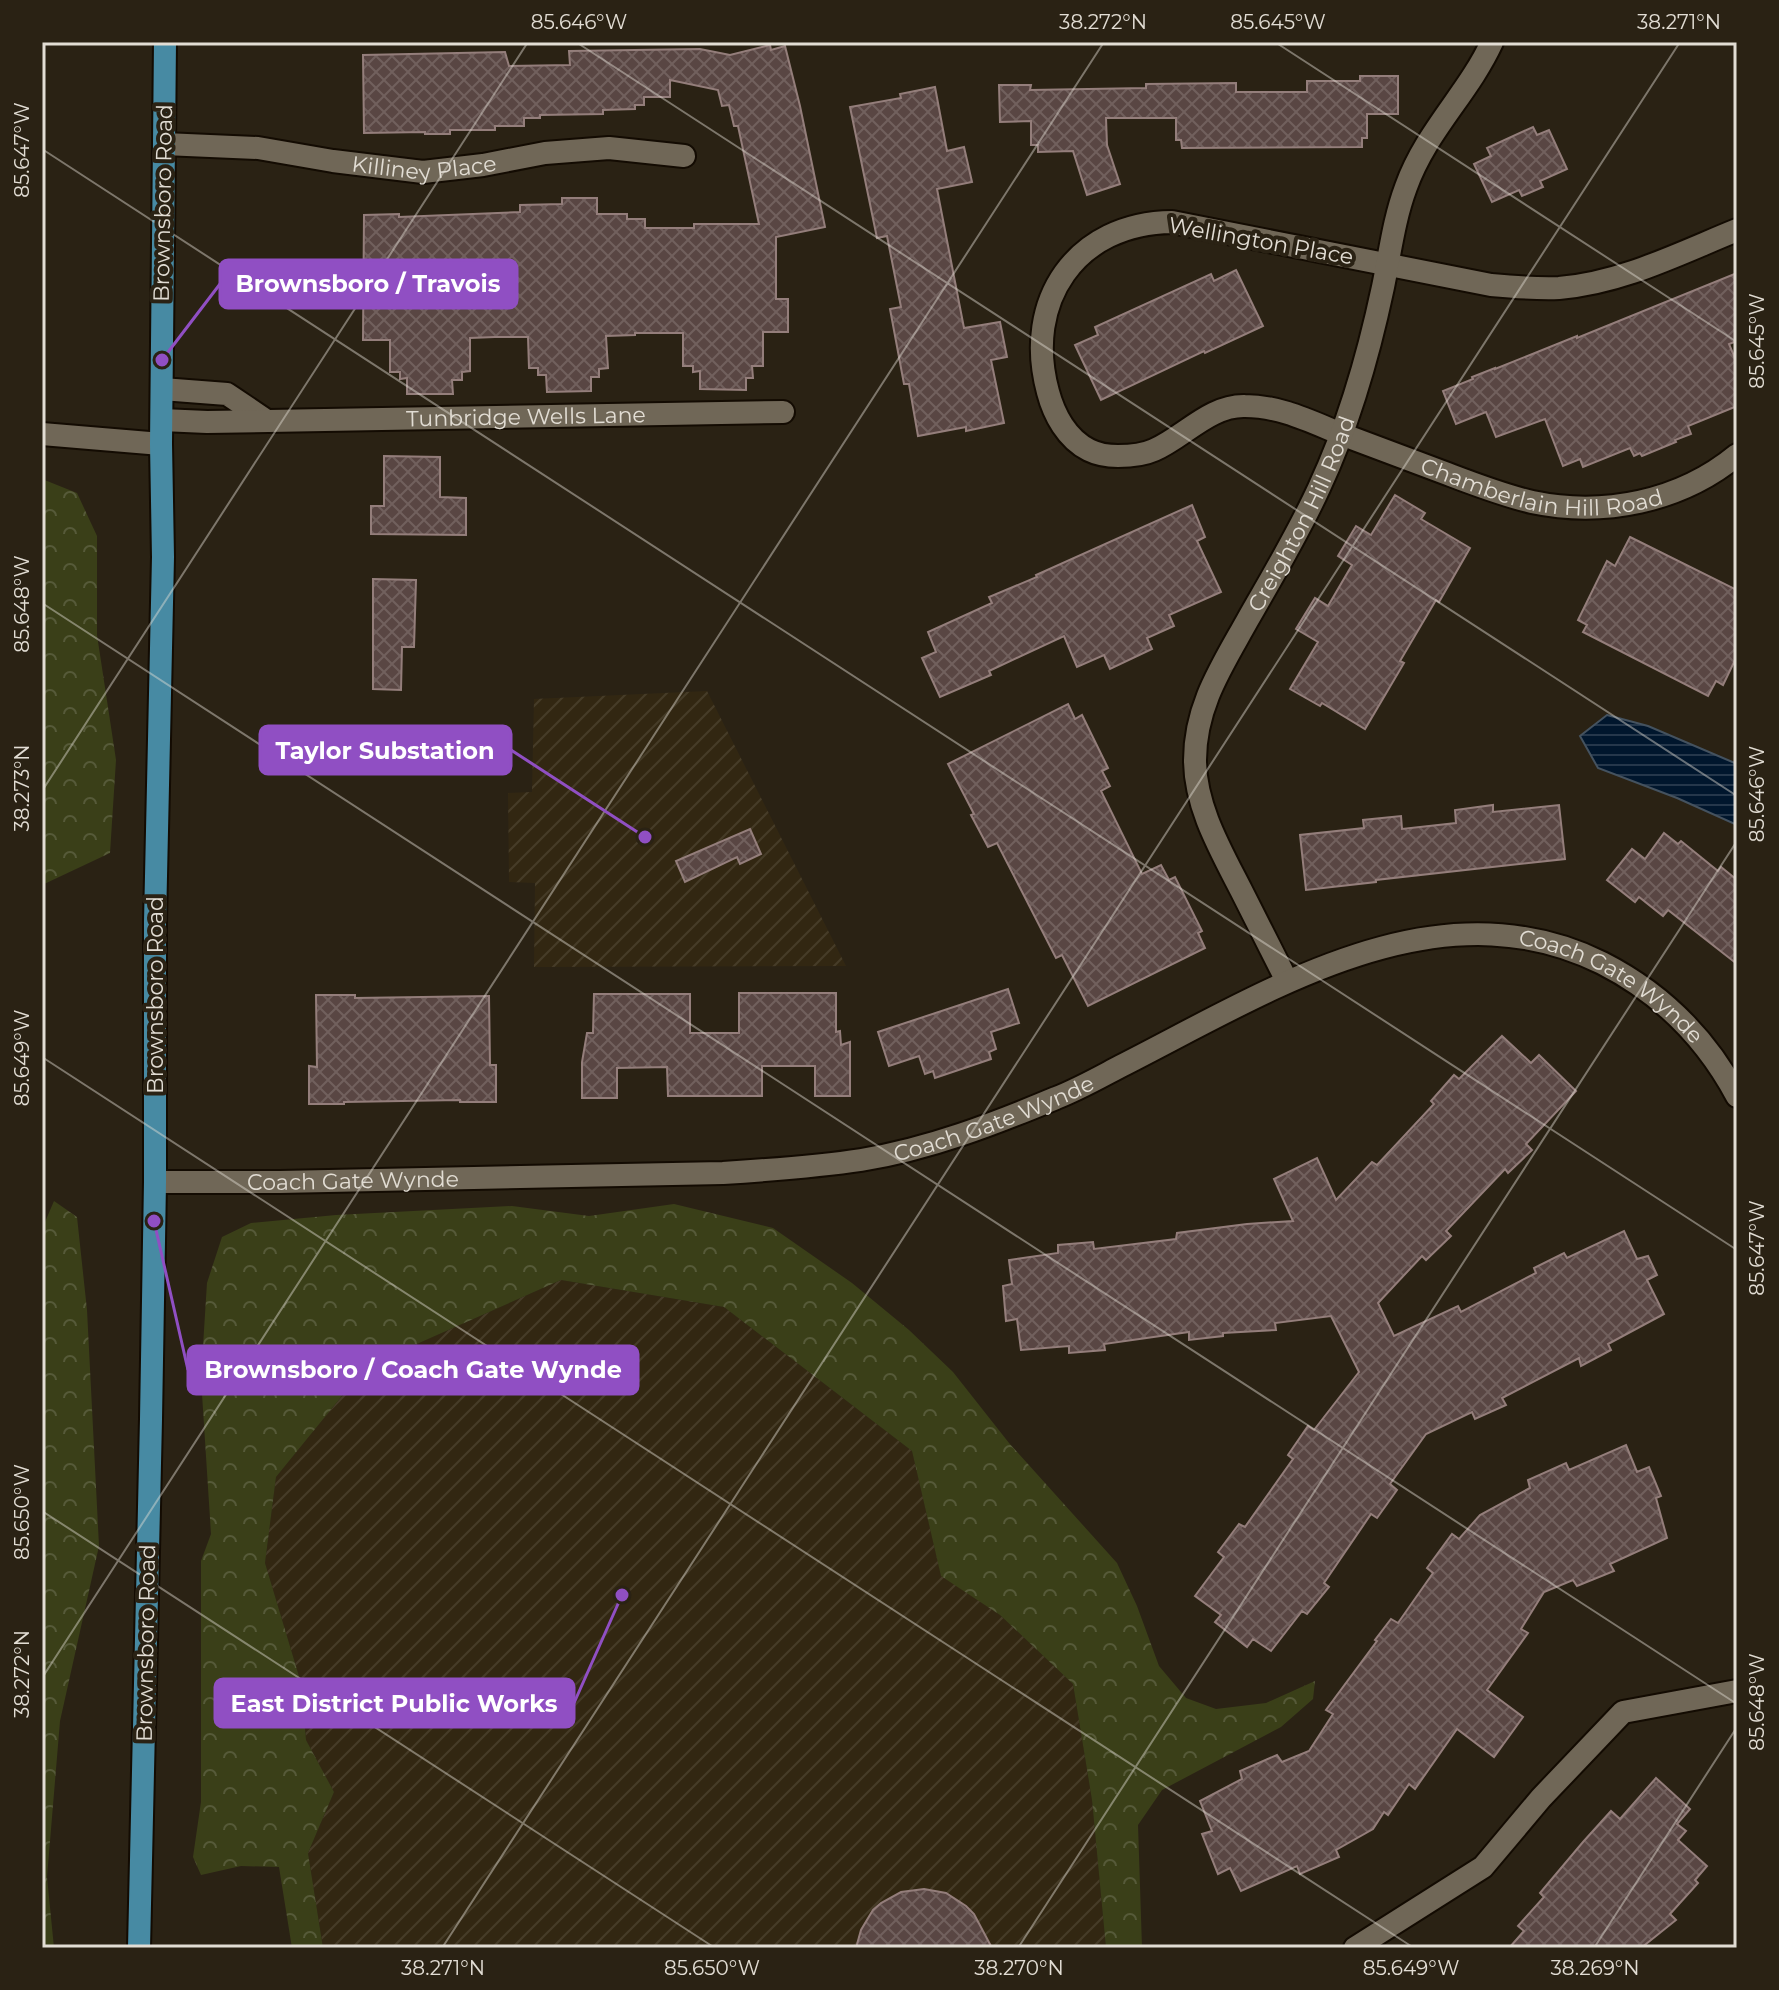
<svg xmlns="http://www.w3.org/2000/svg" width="1779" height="1990" viewBox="0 0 1779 1990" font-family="Montserrat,sans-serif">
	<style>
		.industrial { fill: url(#industrial-furrows) }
		.forest { fill: url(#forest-crowns) }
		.water { fill: url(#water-rules); stroke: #44525f; stroke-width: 2 }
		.building { fill: url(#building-cross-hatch); stroke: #947e7b; stroke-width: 2 }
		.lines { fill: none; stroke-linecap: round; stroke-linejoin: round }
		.minor-casing { stroke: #130b02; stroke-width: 26 }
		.primary-casing { stroke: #130b02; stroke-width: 26 }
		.minor { stroke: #706757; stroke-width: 22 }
		.primary { stroke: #478aa3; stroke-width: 22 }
		.ticks { fill: none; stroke: #e2ddd4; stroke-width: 2; stroke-opacity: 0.45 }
		.labels { text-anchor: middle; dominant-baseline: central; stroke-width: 8; stroke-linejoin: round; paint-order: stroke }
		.street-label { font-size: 22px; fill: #e2ddd4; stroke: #2a2214 }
		.leader { fill: none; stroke: #904fc3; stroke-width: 3 }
		.callout-dot { fill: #904fc3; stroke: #2a2214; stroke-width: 3 }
		.callout { fill: #904fc3; stroke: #904fc3; stroke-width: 3 }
		.callout-label { font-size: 24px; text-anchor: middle; font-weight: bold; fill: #fff }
		.neatline { fill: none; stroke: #e2ddd4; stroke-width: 3 }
		.ticks-label { font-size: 20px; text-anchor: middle; fill: #e2ddd4 }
	</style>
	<defs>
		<pattern id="industrial-furrows" width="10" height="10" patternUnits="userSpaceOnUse" patternTransform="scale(2)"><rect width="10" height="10" fill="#322712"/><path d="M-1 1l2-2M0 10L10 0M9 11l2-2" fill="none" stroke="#463c28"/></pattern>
		<pattern id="forest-crowns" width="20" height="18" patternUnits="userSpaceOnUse" patternTransform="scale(2)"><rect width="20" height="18" fill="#3a3f18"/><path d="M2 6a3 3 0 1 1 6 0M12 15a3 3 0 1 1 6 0" fill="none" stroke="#565a39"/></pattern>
		<pattern id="water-rules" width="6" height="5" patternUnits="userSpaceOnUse" patternTransform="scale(2)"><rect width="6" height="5" fill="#00162d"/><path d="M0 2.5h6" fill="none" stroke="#25374b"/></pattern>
		<pattern id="building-cross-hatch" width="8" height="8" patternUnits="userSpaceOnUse" patternTransform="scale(2)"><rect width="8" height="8" fill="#594643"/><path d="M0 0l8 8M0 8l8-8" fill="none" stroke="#71605d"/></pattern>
	</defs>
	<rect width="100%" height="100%" fill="#2a2214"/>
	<g class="industrial">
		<polygon points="707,691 846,966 534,967 535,883 509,882 508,793 532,792 534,699"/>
		<polygon points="561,1280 724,1307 912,1451 941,1575 1000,1615 1073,1684 1092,1800 1106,1948 323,1948 308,1853 334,1792 306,1740 301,1683 265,1563 276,1477 346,1391 401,1351"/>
	</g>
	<g class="forest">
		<polygon points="42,479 77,493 97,536 97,635 116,760 110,853 42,885"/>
		<polygon points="54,1201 77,1217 87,1310 99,1546 60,1721 47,1877 54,1948 42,1948 42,1229"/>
		<polygon points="674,1204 773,1228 852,1283 909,1330 953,1372 1009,1443 1117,1563 1137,1606 1159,1666 1186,1698 1216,1709 1266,1703 1315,1681 1313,1699 1281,1727 1162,1790 1138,1825 1142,1948 1106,1948 1092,1800 1073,1684 1000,1615 941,1576 912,1451 724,1307 561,1280 401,1351 346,1391 276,1477 265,1563 301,1683 306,1740 334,1792 308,1853 323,1948 292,1948 279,1867 241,1866 201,1875 193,1857 201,1802 201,1561 211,1534 201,1378 207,1283 222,1237 251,1223 336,1215 512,1206 589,1216"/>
	</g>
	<polygon class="water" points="1607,715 1648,726 1737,764 1737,825 1677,798 1598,768 1580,736"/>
	<g class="building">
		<polygon points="770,45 771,50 785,46 800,106 825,227 776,237 776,299 788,299 788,332 763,332 763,366 752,366 753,378 746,378 746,390 700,389 700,371 693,372 693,366 683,366 683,333 635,333 635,335 606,336 608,368 599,369 599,377 591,377 591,391 547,392 546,375 538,375 538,368 529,368 528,337 495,337 470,338 470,371 462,372 462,380 452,380 453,394 407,394 407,378 400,379 400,372 390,372 390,340 363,340 364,215 399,214 399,217 520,212 520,205 562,204 562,198 597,198 597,214 627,214 627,219 645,219 645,228 694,228 694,224 759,224 738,126 734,126 729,105 722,106 718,90 670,80 670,97 644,97 644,105 635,105 635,109 603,110 603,114 540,115 540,118 524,118 524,126 495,126 495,130 450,130 450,134 425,134 425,132 364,133 363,55 505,52 509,66 570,65 569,51 700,49 730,55"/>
		<polygon points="1360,76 1398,76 1398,114 1367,114 1367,138 1362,138 1362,147 1182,148 1181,140 1176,140 1176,118 1106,118 1107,145 1120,184 1087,195 1073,151 1038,152 1038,145 1031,145 1031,121 1000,122 999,85 1031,85 1030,90 1146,88 1146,84 1236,83 1236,92 1307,92 1307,81 1360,81"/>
		<polygon points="935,87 947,151 964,147 972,182 937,189 964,328 1000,322 1007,357 991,360 1004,423 966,431 966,427 918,436 909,384 904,384 890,309 901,307 887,236 877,238 850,107 901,98 900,94"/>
		<polygon points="1533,127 1537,135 1549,130 1567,169 1540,181 1543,187 1522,196 1519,190 1492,202 1474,164 1491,156 1487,148"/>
		<polygon points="1236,270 1263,326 1205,353 1204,351 1101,400 1075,345 1098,335 1095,327 1211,274 1214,281"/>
		<polygon points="1737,273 1737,341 1729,344 1737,363 1737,406 1688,426 1691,434 1675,440 1676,442 1642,456 1640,453 1634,456 1630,448 1583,467 1580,459 1563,466 1545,419 1496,437 1486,412 1456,424 1443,391 1473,379 1472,377 1495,368 1495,369 1577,336 1577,338"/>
		<polygon points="384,456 440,457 440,497 466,498 466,535 371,534 371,506 384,506"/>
		<polygon points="1395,495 1425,513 1421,519 1470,548 1439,602 1436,600 1400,661 1404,663 1365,729 1322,703 1320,706 1290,689 1318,642 1296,629 1315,598 1328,606 1352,565 1338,556 1356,526 1371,535"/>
		<polygon points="1192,505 1205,537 1197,541 1221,592 1169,615 1174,626 1147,638 1152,649 1110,669 1104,655 1077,667 1064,636 989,671 991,675 940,697 922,658 936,652 928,632 992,603 989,597 1037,577 1036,575"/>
		<polygon points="1630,537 1737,590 1737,656 1723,685 1716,681 1708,696 1583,632 1587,625 1578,620 1607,561 1615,566"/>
		<polygon points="373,579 416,580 414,647 402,647 401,690 373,689"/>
		<polygon points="1068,704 1075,719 1082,715 1108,768 1102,771 1110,786 1101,791 1142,874 1161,865 1169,880 1175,877 1202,931 1198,933 1205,948 1088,1006 1062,955 1056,958 997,843 988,847 971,815 974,814 948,764"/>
		<polygon points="1493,805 1493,812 1559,805 1565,859 1376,880 1376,882 1306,890 1300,835 1364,828 1363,820 1401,816 1402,829 1456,823 1455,810"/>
		<polygon points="750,829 761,854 740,864 737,857 685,882 676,861"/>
		<polygon points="1664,833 1678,844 1681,841 1718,871 1721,867 1737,880 1737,964 1668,910 1663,916 1639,897 1635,902 1607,880 1632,849 1645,859"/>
		<polygon points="1008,989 1019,1023 991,1032 996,1049 989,1052 991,1059 935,1078 933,1071 925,1074 919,1056 889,1066 878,1032"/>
		<polygon points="739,993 836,993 836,1032 840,1031 841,1045 850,1042 850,1096 815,1096 815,1066 762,1066 762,1096 668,1096 667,1067 617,1068 617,1098 582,1098 582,1062 587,1033 593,1033 594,994 690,994 690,1033 739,1033"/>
		<polygon points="316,995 355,995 355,998 489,996 490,1065 496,1065 496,1102 460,1102 460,1100 344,1102 344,1104 309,1104 309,1066 317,1067"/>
		<polygon points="1502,1036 1531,1063 1539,1055 1576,1091 1526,1144 1532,1150 1508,1173 1505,1169 1446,1231 1451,1236 1426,1260 1422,1256 1378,1303 1394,1336 1458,1306 1461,1312 1536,1273 1534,1268 1564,1253 1567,1258 1624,1231 1637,1259 1648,1256 1657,1275 1647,1280 1664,1314 1608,1344 1611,1350 1581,1366 1579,1358 1502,1398 1506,1405 1475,1419 1472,1412 1426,1434 1390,1484 1397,1490 1377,1518 1371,1514 1324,1583 1329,1587 1307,1614 1302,1611 1271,1651 1253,1639 1247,1647 1215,1622 1221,1615 1195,1596 1224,1557 1218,1552 1239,1524 1245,1527 1293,1459 1288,1455 1308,1426 1314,1430 1359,1372 1331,1316 1275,1323 1276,1330 1223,1333 1223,1336 1189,1340 1189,1332 1104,1344 1105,1350 1069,1353 1069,1346 1021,1350 1017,1319 1006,1321 1003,1286 1012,1284 1009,1260 1058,1253 1058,1245 1093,1242 1094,1249 1176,1239 1177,1233 1247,1224 1293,1221 1274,1179 1317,1158 1336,1200 1372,1162 1377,1165 1434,1104 1431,1101 1454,1075 1459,1079"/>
		<polygon points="1626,1445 1637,1472 1649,1467 1661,1496 1656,1498 1667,1538 1610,1564 1614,1571 1577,1586 1573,1580 1544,1592 1521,1629 1528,1633 1487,1690 1523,1717 1494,1757 1457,1729 1415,1789 1409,1784 1388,1815 1384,1812 1373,1829 1336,1850 1339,1857 1300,1874 1297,1866 1241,1891 1230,1868 1218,1874 1202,1834 1212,1831 1200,1801 1242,1779 1240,1771 1277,1755 1282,1762 1309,1751 1333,1714 1326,1710 1377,1641 1375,1640 1391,1619 1398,1623 1433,1573 1427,1568 1452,1534 1459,1539 1480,1515 1530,1488 1528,1480 1566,1463 1569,1470"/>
		<polygon points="1656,1778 1690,1809 1677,1824 1686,1831 1678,1840 1707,1866 1695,1880 1698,1883 1670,1914 1676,1920 1641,1948 1509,1948 1524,1931 1518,1926 1544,1897 1540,1893 1583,1842 1611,1811 1620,1819"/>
		<polygon points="924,1889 946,1893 966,1906 974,1914 992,1948 856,1948 861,1930 873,1910 881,1903 901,1892"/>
	</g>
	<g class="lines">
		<defs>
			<g id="minor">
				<path id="s1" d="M164 144 258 148 333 161 423 172 483 165 545 153 609 148 684 156"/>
				<path id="s2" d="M1737 230C1680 253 1622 283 1559 288 1536 289 1513 287 1491 285L1172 222C1076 223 1023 301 1048 392 1054 415 1067 439 1089 450 1097 454 1109 456 1118 456 1130 456 1143 455 1154 450 1184 437 1210 405 1245 406 1283 406 1315 424 1349 437 1381 449 1413 461 1445 473 1474 484 1502 495 1532 502 1603 517 1680 502 1737 455"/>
				<polyline points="162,389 227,394 267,421"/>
				<path id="s3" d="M162 420 207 422 783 412"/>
				<polyline points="42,434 161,444"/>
				<path id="s4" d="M1287 981C1272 951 1256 920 1241 890 1220 849 1195 806 1195 760 1195 706 1222 666 1247 621 1272 577 1298 534 1319 488 1348 426 1369 353 1383 287 1390 253 1394 219 1406 187 1426 131 1468 94 1492 42"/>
				<path id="s5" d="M155 1182H280L723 1173C769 1170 815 1167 861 1160 929 1149 994 1124 1056 1098 1079 1089 1100 1077 1121 1066 1267 992 1437 881 1602 963 1661 993 1706 1038 1737 1096"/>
				<polyline points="1355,1948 1483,1867 1541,1798 1623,1712 1737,1691"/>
			</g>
			<polyline id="primary" points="139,1948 151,1419 155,1182 155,922 163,557 161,444 165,42"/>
		</defs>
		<use href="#minor" class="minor-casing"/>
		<use href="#primary" class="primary-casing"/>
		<use href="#minor" class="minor"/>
		<use href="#primary" class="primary"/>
	</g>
	<path class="ticks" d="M576 42 1737 796M1275 42 1737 342M42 149 1737 1250M42 603 1737 1704M42 791 528 42M42 1057 1414 1948M42 1511 715 1948M42 1678 1104 42M442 1948 1680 42M1018 1948 1737 841M1594 1948 1737 1727"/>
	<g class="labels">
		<g class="street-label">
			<text stroke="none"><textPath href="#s1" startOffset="262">Killiney Place</textPath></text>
			<text transform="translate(163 203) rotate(-89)">Brownsboro Road</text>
			<text transform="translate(1261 241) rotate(10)">Wellington Place</text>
			<text stroke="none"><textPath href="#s3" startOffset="364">Tunbridge Wells Lane</textPath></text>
			<text stroke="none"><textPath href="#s2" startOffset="1382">Chamberlain Hill Road</textPath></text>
			<text stroke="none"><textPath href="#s4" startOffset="512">Creighton Hill Road</textPath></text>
			<text stroke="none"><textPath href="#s5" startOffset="1516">Coach Gate Wynde</textPath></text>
			<text transform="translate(155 995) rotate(-90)">Brownsboro Road</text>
			<text stroke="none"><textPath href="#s5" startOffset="846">Coach Gate Wynde</textPath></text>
			<text stroke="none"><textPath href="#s5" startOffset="198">Coach Gate Wynde</textPath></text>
			<text transform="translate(146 1643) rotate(-89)">Brownsboro Road</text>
		</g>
	</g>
	<path class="leader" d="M162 360L220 284M645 837L511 750M154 1221L188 1370M622 1595L574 1703"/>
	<g class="callout-dot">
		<circle cx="162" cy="360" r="8"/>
		<circle cx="645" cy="837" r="8"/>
		<circle cx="154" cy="1221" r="8"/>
		<circle cx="622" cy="1595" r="8"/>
	</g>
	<g class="callout">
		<rect x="220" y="260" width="297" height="48" rx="8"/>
		<rect x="260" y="726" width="251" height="48" rx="8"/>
		<rect x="188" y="1346" width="450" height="48" rx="8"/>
		<rect x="215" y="1679" width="359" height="48" rx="8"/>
	</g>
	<g class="callout-label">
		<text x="368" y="292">Brownsboro / Travois</text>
		<text x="385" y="759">Taylor Substation</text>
		<text x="413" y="1378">Brownsboro / Coach Gate Wynde</text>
		<text x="394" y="1712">East District Public Works</text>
	</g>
	<rect width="1779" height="1990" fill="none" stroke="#2a2214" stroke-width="88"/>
	<rect x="44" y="44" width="1691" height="1902" class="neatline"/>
	<g class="ticks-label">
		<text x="579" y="29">85.646°W</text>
		<text x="1103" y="29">38.272°N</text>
		<text x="1278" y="29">85.645°W</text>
		<text x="1679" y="29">38.271°N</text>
		<text transform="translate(22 150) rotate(-90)" y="7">85.647°W</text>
		<text transform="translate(1757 341) rotate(-90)" y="7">85.645°W</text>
		<text transform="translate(22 604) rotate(-90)" y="7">85.648°W</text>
		<text transform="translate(22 788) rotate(-90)" y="7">38.273°N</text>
		<text transform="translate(1757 794) rotate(-90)" y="7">85.646°W</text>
		<text transform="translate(22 1058) rotate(-90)" y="7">85.649°W</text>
		<text transform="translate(1757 1248) rotate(-90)" y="7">85.647°W</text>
		<text transform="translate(22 1512) rotate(-90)" y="7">85.650°W</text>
		<text transform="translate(22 1674) rotate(-90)" y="7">38.272°N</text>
		<text transform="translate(1757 1702) rotate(-90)" y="7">85.648°W</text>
		<text x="443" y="1975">38.271°N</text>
		<text x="712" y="1975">85.650°W</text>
		<text x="1019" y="1975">38.270°N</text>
		<text x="1411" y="1975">85.649°W</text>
		<text x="1595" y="1975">38.269°N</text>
	</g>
</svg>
